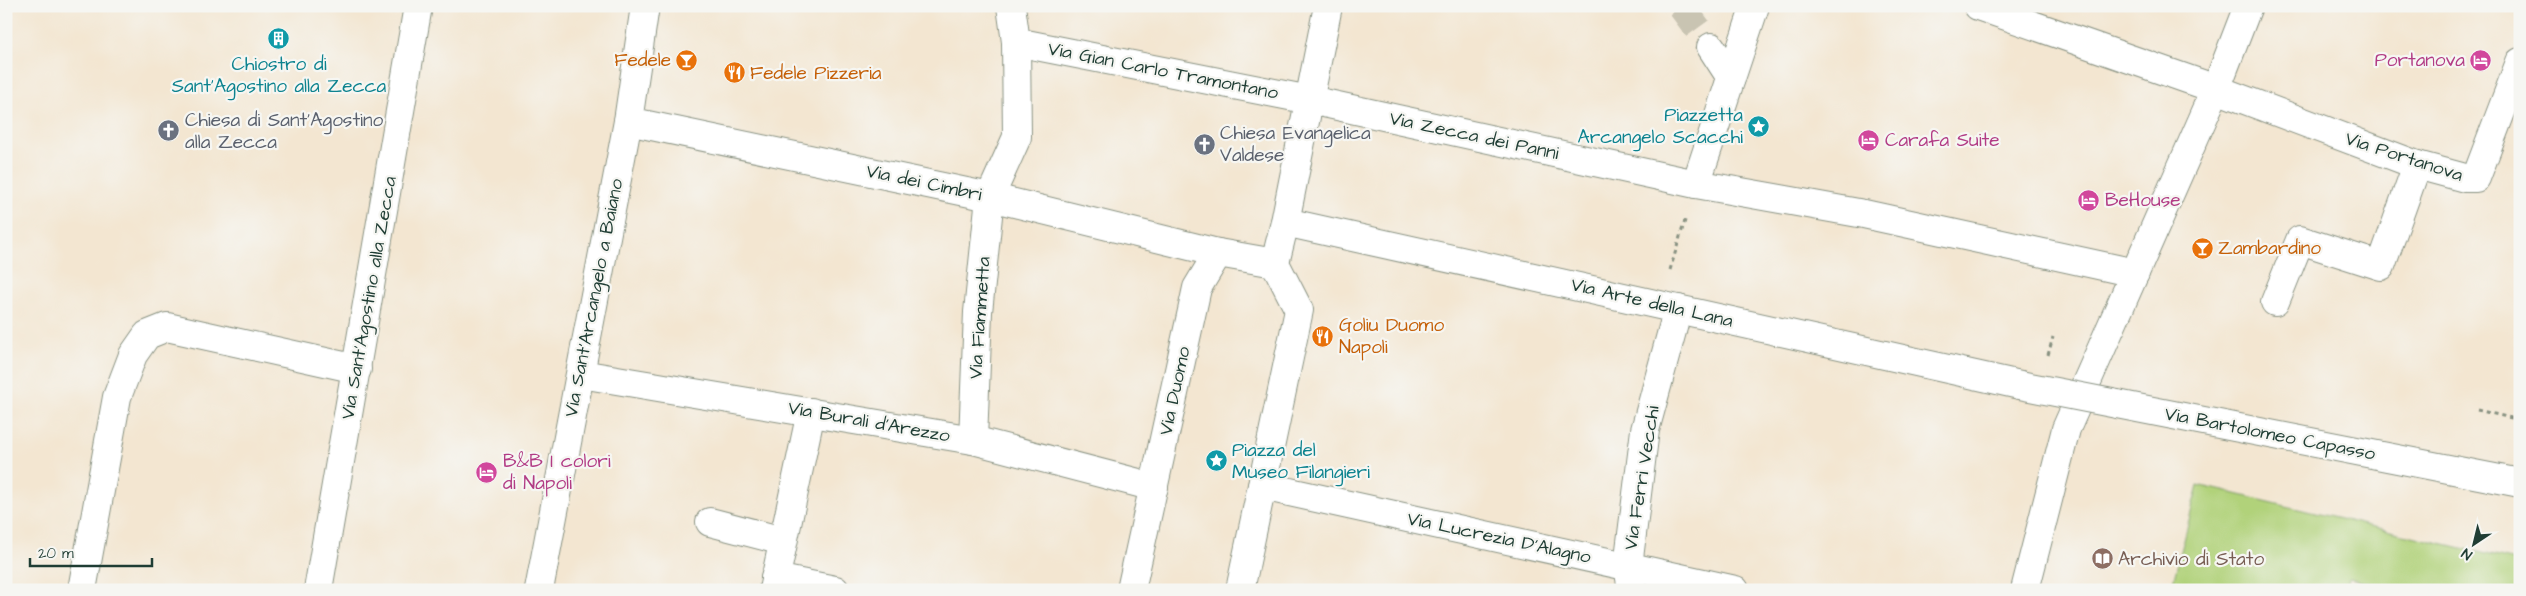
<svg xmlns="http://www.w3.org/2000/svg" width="2526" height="596" viewBox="0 0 2526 596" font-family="'Architects Daughter',sans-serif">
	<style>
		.green { fill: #b1d27a; stroke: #688857 }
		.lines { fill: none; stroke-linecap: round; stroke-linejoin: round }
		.minor-tunnel { stroke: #c9c4b2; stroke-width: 28; stroke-dasharray: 28 14; stroke-linecap: butt }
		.minor-casing { stroke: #899282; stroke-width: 30 }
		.path { stroke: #899282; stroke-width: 3; stroke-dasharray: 4 4; stroke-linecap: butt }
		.minor { stroke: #fff; stroke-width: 28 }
		.minor-bridge-casing { stroke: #899282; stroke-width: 30; stroke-linecap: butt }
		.minor-bridge { stroke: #fff; stroke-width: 28 }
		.labels { text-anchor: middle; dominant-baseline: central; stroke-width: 4.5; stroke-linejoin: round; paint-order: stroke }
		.food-label { font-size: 19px; fill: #c56008; stroke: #f6f6f2; text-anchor: start }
		.hotel-label { font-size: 19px; fill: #b23c85; stroke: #f6f6f2; text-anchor: start }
		.culture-label { font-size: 19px; fill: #0d838f; stroke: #f6f6f2 }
		.street-label { font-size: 19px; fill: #1f3d34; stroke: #f6f6f2 }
		.worship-label { font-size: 19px; fill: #5b616d; stroke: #f6f6f2; text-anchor: start }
		.education-label { font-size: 19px; fill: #785e54; stroke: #f6f6f2; text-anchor: start }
	</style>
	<rect width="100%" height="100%" fill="#f6f6f2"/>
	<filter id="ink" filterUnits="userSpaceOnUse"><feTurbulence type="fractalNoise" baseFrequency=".02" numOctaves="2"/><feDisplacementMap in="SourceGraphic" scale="10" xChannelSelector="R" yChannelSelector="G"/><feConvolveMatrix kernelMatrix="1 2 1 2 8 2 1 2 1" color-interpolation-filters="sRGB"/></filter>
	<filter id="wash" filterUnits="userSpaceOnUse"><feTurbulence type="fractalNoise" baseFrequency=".0096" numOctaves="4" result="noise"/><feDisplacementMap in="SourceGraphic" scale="20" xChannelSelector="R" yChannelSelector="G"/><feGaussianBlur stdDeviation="1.12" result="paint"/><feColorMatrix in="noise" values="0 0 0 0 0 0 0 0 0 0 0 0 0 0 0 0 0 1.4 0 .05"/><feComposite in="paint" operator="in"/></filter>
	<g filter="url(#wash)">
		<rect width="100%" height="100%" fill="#f3e6d1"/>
		<polygon class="green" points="2198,485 2520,562 2520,590 2396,590 2348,578 2345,590 2171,590"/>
	</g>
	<g filter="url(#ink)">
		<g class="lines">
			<polyline class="minor-tunnel" points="1681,6 1711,47"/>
			<defs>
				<g id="minor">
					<polyline points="1978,6 2216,89 2417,165 2465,178 2476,178 2520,62"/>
					<polyline points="1016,42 1310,100 1696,184 1864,214 2135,273"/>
					<polyline points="1711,47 1731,78"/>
					<polyline points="628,121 990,197 1218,253 1275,263"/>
					<polyline points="1696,184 1755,6"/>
					<polyline points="1285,222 2020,385"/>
					<polyline points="2275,302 2300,240 2381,266 2417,165"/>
					<polyline points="581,374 973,440 1154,487"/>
					<polyline points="2117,404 2520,483"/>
					<polyline points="973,440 978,312 990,197 1017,137 1016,42 1011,6"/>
					<polyline points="1262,486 1735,590"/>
					<polyline points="710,522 783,541"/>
					<polyline points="775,578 835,590"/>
					<polyline points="82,590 117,397 133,355 147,335 167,327 357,369"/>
					<polyline points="318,590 418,6"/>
					<polyline points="539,590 628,121 645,6"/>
					<polyline points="773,590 811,412"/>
					<polyline points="1131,590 1197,288 1218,253"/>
					<polyline points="1240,590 1299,310 1275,263 1285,222 1328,6"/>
					<polyline points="1632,590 1628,566 1645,430 1678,309"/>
					<polyline points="2025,590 2066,429 2216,89 2248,6"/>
				</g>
			</defs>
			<use href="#minor" class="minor-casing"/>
			<g class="path">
				<polyline points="1670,270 1686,217"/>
				<polyline points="2048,355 2053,337"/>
				<polyline points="2477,410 2520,420"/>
			</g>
			<use href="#minor" class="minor"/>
			<defs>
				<polyline id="minor-bridge" points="2020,385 2117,404"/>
			</defs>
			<use href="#minor-bridge" class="minor-bridge-casing"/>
			<use href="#minor-bridge" class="minor-bridge"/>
		</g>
	</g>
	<defs>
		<symbol id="building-disc" viewBox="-11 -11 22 22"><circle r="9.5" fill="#0f9aa8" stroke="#f6f6f2"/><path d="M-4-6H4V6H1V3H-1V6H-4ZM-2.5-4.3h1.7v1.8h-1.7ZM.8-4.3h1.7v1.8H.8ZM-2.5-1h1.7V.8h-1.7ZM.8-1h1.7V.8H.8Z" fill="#fff"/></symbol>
		<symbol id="bar-disc" viewBox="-11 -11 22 22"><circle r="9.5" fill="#e8710a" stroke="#f6f6f2"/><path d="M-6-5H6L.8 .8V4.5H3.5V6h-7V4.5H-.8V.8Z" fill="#fff"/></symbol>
		<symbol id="hotel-disc" viewBox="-11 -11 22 22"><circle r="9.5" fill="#d1479c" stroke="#f6f6f2"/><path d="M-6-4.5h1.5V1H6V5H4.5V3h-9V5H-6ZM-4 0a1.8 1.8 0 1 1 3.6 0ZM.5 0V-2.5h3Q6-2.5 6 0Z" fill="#fff"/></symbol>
		<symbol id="restaurant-disc" viewBox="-11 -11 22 22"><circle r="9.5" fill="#e8710a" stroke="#f6f6f2"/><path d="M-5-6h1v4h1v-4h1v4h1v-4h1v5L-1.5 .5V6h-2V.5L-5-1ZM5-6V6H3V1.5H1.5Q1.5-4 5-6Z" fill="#fff"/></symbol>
		<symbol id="sight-disc" viewBox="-11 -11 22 22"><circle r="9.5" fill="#0f9aa8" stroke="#f6f6f2"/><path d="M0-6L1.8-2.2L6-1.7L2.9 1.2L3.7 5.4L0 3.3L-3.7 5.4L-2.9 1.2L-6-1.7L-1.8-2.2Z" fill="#fff"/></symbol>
		<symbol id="church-disc" viewBox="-11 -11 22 22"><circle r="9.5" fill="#6b7280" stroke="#f6f6f2"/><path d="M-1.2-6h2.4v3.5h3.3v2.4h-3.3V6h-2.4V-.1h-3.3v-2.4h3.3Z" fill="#fff"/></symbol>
		<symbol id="library-disc" viewBox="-11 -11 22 22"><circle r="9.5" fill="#8d6e63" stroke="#f6f6f2"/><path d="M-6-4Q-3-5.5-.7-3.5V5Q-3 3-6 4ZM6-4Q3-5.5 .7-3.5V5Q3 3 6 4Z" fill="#fff"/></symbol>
	</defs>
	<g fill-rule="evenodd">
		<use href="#building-disc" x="266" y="26" width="25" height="25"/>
		<use href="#bar-disc" x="674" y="48" width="25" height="25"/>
		<use href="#hotel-disc" x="2468" y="48" width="25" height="25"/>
		<use href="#restaurant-disc" x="722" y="60" width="25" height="25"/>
		<use href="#sight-disc" x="1746" y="114" width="25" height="25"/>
		<use href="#church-disc" x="156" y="118" width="25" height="25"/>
		<use href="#hotel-disc" x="1856" y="128" width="25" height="25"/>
		<use href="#church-disc" x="1192" y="132" width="25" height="25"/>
		<use href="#hotel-disc" x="2076" y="188" width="25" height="25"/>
		<use href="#bar-disc" x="2190" y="236" width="25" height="25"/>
		<use href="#restaurant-disc" x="1310" y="324" width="25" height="25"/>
		<use href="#sight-disc" x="1204" y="448" width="25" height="25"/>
		<use href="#hotel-disc" x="474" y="460" width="25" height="25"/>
		<use href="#library-disc" x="2090" y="546" width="25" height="25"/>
	</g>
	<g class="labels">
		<g class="food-label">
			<text x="671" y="60" text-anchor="end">Fedele</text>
			<text x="750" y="73">Fedele Pizzeria</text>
			<text x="2218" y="248">Zambardino</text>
			<text x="1339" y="325">Goliu Duomo<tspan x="1339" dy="22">Napoli</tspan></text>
		</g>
		<g class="hotel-label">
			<text x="2465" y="60" text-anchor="end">Portanova</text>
			<text x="1885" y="140">Carafa Suite</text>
			<text x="2105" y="200">BeHouse</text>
			<text x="503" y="461">B&amp;B I colori<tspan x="503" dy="22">di Napoli</tspan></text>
		</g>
		<g class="culture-label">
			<text x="279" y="64">Chiostro di<tspan x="279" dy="22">Sant'Agostino alla Zecca</tspan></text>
			<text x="1743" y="115" text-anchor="end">Piazzetta<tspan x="1743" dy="22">Arcangelo Scacchi</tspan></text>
			<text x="1232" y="450" text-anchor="start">Piazza del<tspan x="1232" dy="22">Museo Filangieri</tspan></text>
		</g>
		<g class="street-label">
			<text transform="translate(1163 71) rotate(11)">Via Gian Carlo Tramontano</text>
			<text transform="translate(1474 136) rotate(12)">Via Zecca dei Panni</text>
			<text transform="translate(2404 157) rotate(18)">Via Portanova</text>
			<text transform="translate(924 183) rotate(12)">Via dei Cimbri</text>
			<text transform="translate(369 298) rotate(-80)">Via Sant'Agostino alla Zecca</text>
			<text transform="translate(594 298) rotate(-79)">Via Sant'Arcangelo a Baiano</text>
			<text transform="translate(1652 303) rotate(13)">Via Arte della Lana</text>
			<text transform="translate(980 318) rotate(-86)">Via Fiammetta</text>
			<text transform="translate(1175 391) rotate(-78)">Via Duomo</text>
			<text transform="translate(869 422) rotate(10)">Via Burali d'Arezzo</text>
			<text transform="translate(2270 434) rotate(11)">Via Bartolomeo Capasso</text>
			<text transform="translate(1642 478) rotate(-81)">Via Ferri Vecchi</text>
			<text transform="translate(1499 538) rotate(12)">Via Lucrezia D'Alagno</text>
		</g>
		<g class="worship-label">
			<text x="185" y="120">Chiesa di Sant'Agostino<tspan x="185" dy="22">alla Zecca</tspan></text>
			<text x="1220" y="133">Chiesa Evangelica<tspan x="1220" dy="22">Valdese</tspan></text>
		</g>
		<g class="education-label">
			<text x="2118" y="559">Archivio di Stato</text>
		</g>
	</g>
	<rect width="2526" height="596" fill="none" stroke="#f6f6f2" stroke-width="25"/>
	<g transform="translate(2474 544) rotate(215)" stroke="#f6f6f2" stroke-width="4" paint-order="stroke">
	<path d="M0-4L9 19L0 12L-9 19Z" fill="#1f3d34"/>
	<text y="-8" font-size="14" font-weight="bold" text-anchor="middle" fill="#1f3d34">N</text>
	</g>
	<path d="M30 558v8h122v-8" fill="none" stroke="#1f3d34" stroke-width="2.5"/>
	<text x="38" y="558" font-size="15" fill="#1f3d34" stroke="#f6f6f2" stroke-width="4" paint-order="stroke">20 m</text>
</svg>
